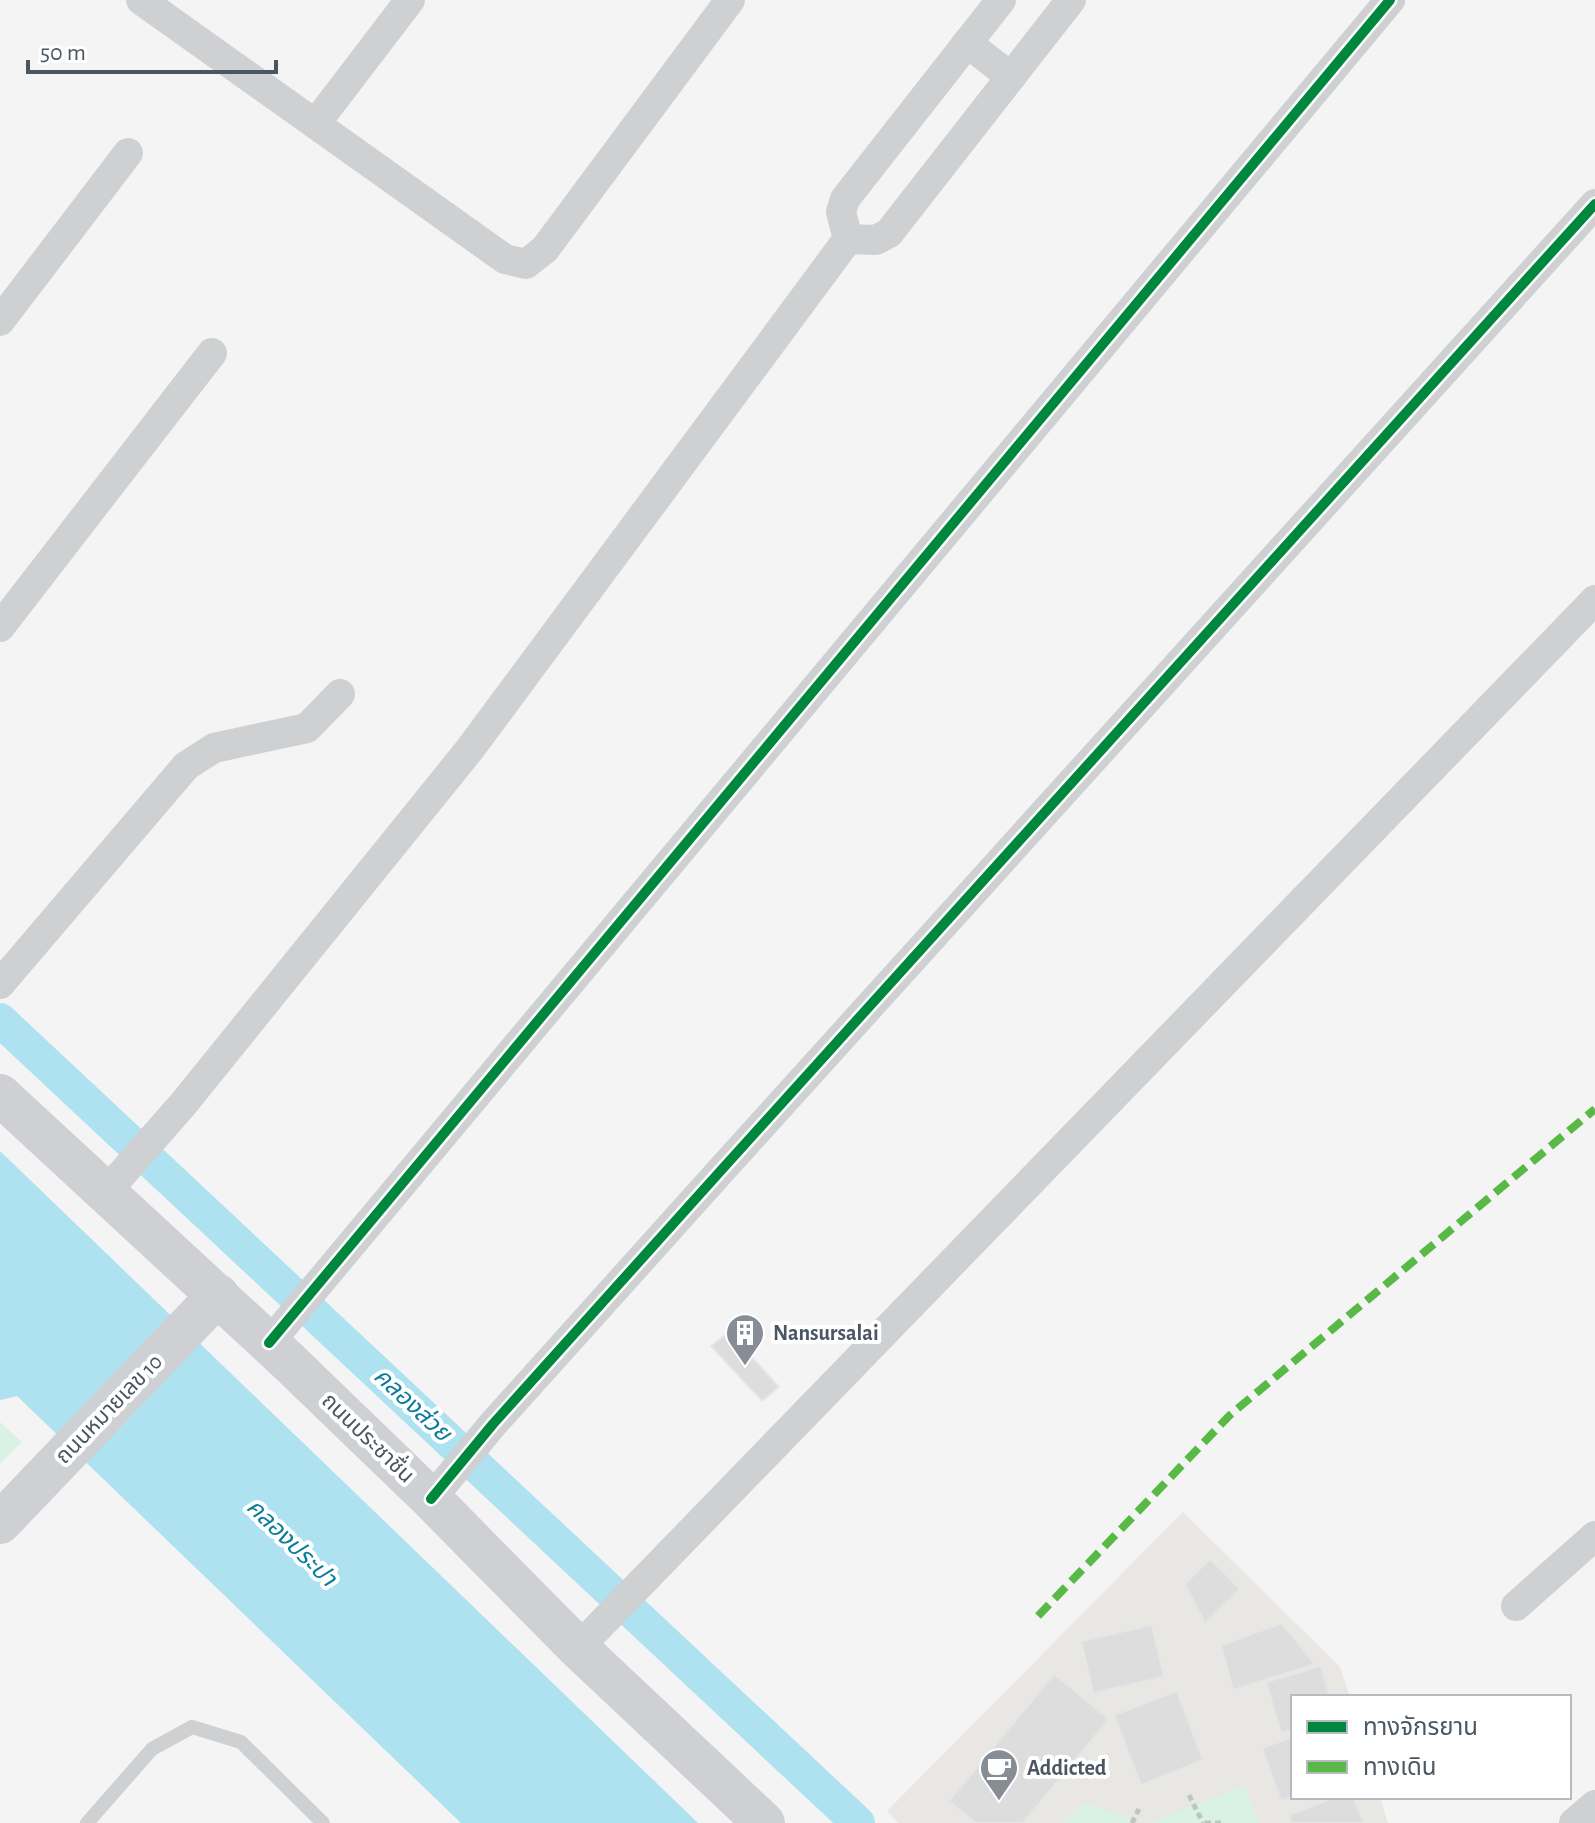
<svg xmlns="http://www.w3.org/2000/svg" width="1595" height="1823" viewBox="0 0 1595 1823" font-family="'Alegreya Sans','Noto Sans Thai',sans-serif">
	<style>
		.commercial { fill: #e8e7e3 }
		.green { fill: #d9f2e3 }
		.water { fill: #aee2f0 }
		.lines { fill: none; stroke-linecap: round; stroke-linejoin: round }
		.canal { stroke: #aee2f0; stroke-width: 34 }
		.building { fill: #ddddde; stroke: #e5e6e7; stroke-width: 2 }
		.path { stroke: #bcc7c4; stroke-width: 5; stroke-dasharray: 6 4; stroke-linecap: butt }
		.lane { stroke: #ced0d2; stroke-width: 14 }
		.street { stroke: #ced0d2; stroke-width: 30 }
		.secondary { stroke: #ced0d4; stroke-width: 42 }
		.quiet { stroke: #58b947; stroke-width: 8; stroke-dasharray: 16 8; stroke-linecap: butt }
		.cycleway-casing { stroke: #fff; stroke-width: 15 }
		.cycleway { stroke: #00873e; stroke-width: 10 }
		.labels { text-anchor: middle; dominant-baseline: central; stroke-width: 8; stroke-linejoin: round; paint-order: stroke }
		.poi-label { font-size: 22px; font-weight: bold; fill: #4a5661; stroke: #fff; text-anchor: start }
		.street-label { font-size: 22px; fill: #4a5661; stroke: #fff }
		.water-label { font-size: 24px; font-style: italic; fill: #0c7c9b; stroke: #fff }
	</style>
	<rect width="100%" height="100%" fill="#f4f4f4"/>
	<polygon class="commercial" points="1183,1512 1340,1667 1350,1697 1293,1697 1293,1797 1380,1797 1388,1823 898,1823 887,1811"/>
	<g class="green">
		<polygon points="0,1422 22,1442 0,1464"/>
		<polygon points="1244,1785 1259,1823 1151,1823"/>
		<polygon points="1083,1803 1133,1820 1134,1823 1063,1823"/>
	</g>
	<polygon class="water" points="0,1151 698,1823 461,1823 17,1396 0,1400"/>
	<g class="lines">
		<polyline class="canal" points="0,1020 858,1823"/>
	</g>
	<g class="building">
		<polygon points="729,1332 779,1387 762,1401 711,1346"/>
		<polygon points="1210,1559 1240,1589 1205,1623 1185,1584"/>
		<polygon points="1282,1623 1315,1664 1233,1690 1221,1645"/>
		<polygon points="1152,1625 1164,1677 1093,1693 1081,1641"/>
		<polygon points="1321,1666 1330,1697 1293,1697 1293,1730 1281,1733 1266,1682"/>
		<polygon points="1054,1674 1109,1719 1023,1823 976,1823 949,1801"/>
		<polygon points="1177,1691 1203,1760 1141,1785 1114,1715"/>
		<polygon points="1293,1737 1293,1796 1281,1801 1262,1748"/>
		<polygon points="1335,1797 1353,1797 1364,1823 1292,1823 1289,1815"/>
	</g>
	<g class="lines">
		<g class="path">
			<polyline points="1189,1795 1203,1823"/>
			<polyline points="1132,1823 1139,1809"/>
			<polyline points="1205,1823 1221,1823"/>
		</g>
		<polyline class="lane" points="87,1823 152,1749 192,1727 241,1742 323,1823"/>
		<g class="street">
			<polyline points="141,0 505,259 526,264 545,249 730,0"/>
			<polyline points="1001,0 845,199 841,212 848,239 876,240 889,233 1071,0"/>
			<polyline points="967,43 1011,77"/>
			<polyline points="316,123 410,0"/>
			<polyline points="0,321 128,153"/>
			<polyline points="0,627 212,353"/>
			<polyline points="0,984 186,766 214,748 307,728 340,694"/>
			<polyline points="107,1191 184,1103 470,749 848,239"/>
			<polyline points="269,1343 1390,0"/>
			<polyline points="431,1499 493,1424 725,1166 1595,204"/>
			<polyline points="1516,1606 1595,1536"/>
			<polyline points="578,1648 1595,600"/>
			<polyline points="1574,1823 1595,1805"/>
		</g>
		<g class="secondary">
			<polyline points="0,1095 289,1362 431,1499 578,1648 764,1823"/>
			<polyline points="0,1523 218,1295"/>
		</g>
		<polyline class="quiet" points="1038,1616 1230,1415 1595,1109"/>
		<defs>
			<g id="cycleway">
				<polyline points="269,1343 1390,0"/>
				<polyline points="431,1499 493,1424 725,1166 1595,204"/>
			</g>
		</defs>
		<use href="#cycleway" class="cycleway-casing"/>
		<use href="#cycleway" class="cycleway"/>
	</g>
	<defs>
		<symbol id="building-pin" viewBox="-11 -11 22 30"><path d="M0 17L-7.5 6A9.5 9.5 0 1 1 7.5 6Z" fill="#868d94" stroke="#fff"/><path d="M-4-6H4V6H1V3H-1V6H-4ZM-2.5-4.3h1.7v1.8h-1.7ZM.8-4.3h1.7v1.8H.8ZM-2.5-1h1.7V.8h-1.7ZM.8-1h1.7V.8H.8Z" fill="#fff"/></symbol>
		<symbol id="cafe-pin" viewBox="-11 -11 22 30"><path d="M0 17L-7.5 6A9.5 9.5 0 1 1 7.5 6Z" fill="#868d94" stroke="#fff"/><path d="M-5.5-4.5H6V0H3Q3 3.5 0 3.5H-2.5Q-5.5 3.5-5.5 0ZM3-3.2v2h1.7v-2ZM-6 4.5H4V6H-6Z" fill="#fff"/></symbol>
	</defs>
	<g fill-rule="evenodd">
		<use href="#building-pin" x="723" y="1311" width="44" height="60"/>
		<use href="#cafe-pin" x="977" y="1746" width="44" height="60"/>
	</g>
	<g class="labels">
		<g class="poi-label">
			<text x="773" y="1333">Nansursalai</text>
			<text x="1027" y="1768">Addicted</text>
		</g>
		<g class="street-label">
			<text transform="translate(109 1409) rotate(-46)">ถนนหมายเลข 10</text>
			<text transform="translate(368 1438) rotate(44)">ถนนประชาชื่น</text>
		</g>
		<g class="water-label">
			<text transform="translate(412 1405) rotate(43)">คลองส่วย</text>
			<text transform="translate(291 1543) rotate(44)">คลองประปา</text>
		</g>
	</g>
	<rect x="1291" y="1695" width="280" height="104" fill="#ffffff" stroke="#b7bbc0" stroke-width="2"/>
	<rect x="1307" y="1721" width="40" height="12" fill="#00873e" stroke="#b7bbc0" stroke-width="2"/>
	<text x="1363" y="1735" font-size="24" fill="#4a5661">ทางจักรยาน</text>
	<rect x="1307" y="1761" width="40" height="12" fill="#58b947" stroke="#b7bbc0" stroke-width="2"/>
	<text x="1363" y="1775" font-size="24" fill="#4a5661">ทางเดิน</text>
	<path d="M28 60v12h248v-12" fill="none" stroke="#4a5661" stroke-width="4"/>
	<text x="40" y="60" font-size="24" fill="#4a5661" stroke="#ffffff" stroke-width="6" paint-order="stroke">50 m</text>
</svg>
